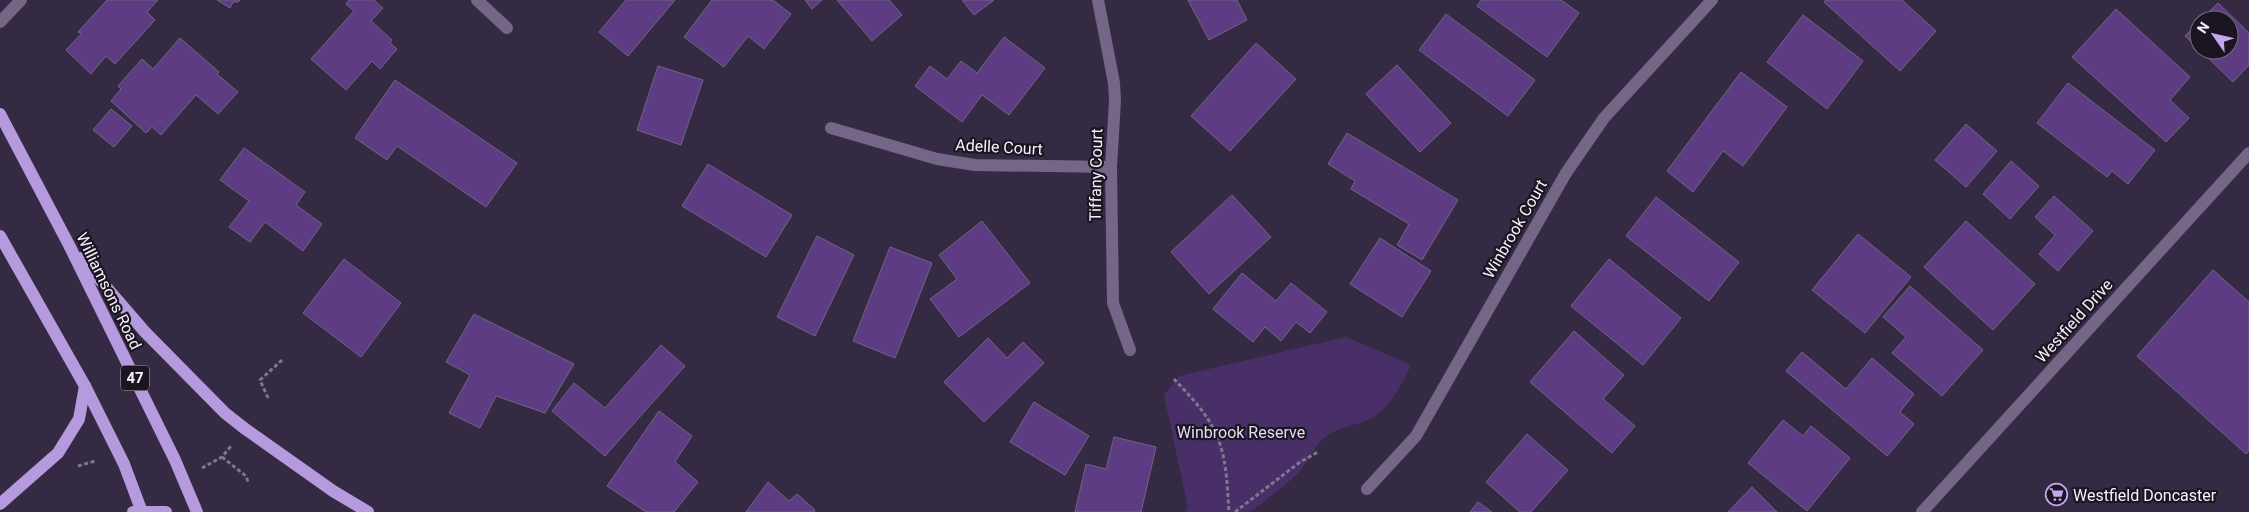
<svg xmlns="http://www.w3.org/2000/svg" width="2249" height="512" viewBox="0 0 2249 512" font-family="Roboto,sans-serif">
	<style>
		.green { fill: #492f68 }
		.building { fill: #5d3c84; stroke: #706582 }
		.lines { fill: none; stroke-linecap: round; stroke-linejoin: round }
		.path { stroke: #80778b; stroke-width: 3; stroke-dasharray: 4 2.5; stroke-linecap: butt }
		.street { stroke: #736687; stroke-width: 12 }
		.primary { stroke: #b69ade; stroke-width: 12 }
		.labels { text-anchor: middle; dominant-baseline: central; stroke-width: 4.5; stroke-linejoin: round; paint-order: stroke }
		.shield { fill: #1a1521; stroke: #b4b0ba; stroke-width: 1 }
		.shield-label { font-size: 15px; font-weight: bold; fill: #f6f2fc }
		.street-label { font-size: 16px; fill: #f6f2fc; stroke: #1a1521 }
		.park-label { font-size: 16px; fill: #e3dbf0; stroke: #1a1521 }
		.poi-label { font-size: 16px; fill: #f6f2fc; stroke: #1a1521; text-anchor: start }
	</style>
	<rect width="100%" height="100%" fill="#352a44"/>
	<path class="green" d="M1346 337 1411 365C1402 384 1390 409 1370 419 1356 426 1340 426 1327 436 1315 444 1312 456 1304 466 1294 480 1265 500 1251 512H1185L1188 508 1164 395 1179 376Z"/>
	<g class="building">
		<polygon points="107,0 158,0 147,12 155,20 115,64 106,56 91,74 66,50 81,34 78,32"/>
		<polygon points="217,0 240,0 238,2 233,2 230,8"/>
		<polygon points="349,0 374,0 383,8 371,21 392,40 390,43 397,49 380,69 372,61 346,90 311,59 354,11 346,4"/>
		<polygon points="626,0 675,0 628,56 599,32"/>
		<polygon points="712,0 773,0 791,14 764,49 748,36 724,67 684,37"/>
		<polygon points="805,0 822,0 812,9"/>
		<polygon points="837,0 889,0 902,15 872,41"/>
		<polygon points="962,0 994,0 974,15"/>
		<polygon points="1188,0 1237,0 1247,20 1209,40"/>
		<polygon points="1481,0 1561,0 1579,13 1547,57 1477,6"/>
		<polygon points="1826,0 1902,0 1936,31 1900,71 1824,2"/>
		<polygon points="2218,3 2249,33 2249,65 2233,82 2200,50 2229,50 2229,20 2201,20"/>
		<polygon points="2116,9 2190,77 2170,100 2189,118 2166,142 2072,57"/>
		<polygon points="1446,14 1535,80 1508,116 1419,50"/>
		<polygon points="1803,15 1863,61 1827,109 1767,62"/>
		<polygon points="2199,22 2199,49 2185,36"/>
		<polygon points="1004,37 1045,68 1009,115 982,95 962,122 915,86 930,66 947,79 961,61 977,73"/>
		<polygon points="180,38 219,72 217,74 238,92 218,114 196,95 161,135 152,127 146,133 111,101 121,89 118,86 142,59 153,69"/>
		<polygon points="1256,43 1296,79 1230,151 1191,116"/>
		<polygon points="1397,65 1451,123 1420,152 1366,94"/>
		<polygon points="658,66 703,80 681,145 637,130"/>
		<polygon points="1741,72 1787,107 1743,166 1723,151 1693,192 1667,171"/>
		<polygon points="395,80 517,163 486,207 397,146 387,160 355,138"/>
		<polygon points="2068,83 2155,150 2128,184 2112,171 2107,177 2037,123"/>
		<polygon points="111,109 132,126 114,147 93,130"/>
		<polygon points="1966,124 1997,151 1966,187 1935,160"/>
		<polygon points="1347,133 1458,200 1422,260 1397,245 1409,224 1351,189 1355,181 1328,164"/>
		<polygon points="244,148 305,192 296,205 322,224 303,251 265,222 250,242 229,227 249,201 220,180"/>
		<polygon points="2011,161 2039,186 2010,219 1983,194"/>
		<polygon points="708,164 792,215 766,257 682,206"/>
		<polygon points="1232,195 1271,237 1209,294 1171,252"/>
		<polygon points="2054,196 2093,231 2058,271 2039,254 2055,235 2035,217"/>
		<polygon points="1656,197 1739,262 1709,301 1626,236"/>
		<polygon points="982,221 1030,283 959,337 930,299 957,279 939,255"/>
		<polygon points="1966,221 2035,284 1993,330 1924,267"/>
		<polygon points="1858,234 1911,277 1865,333 1812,290"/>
		<polygon points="817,236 854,255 815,336 777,317"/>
		<polygon points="1380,238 1431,271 1402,317 1350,284"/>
		<polygon points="890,247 932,263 895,358 853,341"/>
		<polygon points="344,259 401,303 361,357 303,313"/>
		<polygon points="1609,259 1681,318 1643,365 1571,306"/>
		<polygon points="2213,270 2249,302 2249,451 2246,454 2137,356"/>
		<polygon points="1242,273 1276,301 1291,283 1327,312 1310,333 1296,322 1281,341 1265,327 1253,342 1213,309"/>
		<polygon points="1910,286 1983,350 1942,396 1892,353 1906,337 1883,317"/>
		<polygon points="474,314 574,364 545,413 496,396 480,428 449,413 470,375 446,362"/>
		<polygon points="1574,331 1624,375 1603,399 1635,426 1612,453 1530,382"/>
		<polygon points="988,338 1007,358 1023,342 1044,363 984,422 944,382"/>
		<polygon points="661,345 685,366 605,456 552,411 574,383 605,408"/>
		<polygon points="1802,352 1846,389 1872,358 1914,394 1900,412 1914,424 1887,456 1786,371"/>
		<polygon points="1034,402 1089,436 1065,475 1010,442"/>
		<polygon points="659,411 692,436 675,462 698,482 674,512 646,512 607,486"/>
		<polygon points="1783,420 1803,436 1811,426 1850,458 1807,511 1748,463"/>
		<polygon points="1527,434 1568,470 1531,512 1520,512 1486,482"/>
		<polygon points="1114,437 1156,447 1141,512 1075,512 1086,464 1106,469"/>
		<polygon points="768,482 789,501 797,494 815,510 814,512 746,512"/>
		<polygon points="1752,487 1777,512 1728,512"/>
		<polygon points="1478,502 1492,512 1470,512"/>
	</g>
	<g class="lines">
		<g class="path">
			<path d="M1174 379C1188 394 1204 410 1213 428 1227 453 1227 484 1229 512"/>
			<polyline points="268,398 260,380 282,360"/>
			<polyline points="222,457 246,476 248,482"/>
			<polyline points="78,466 95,461"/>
			<polyline points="202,468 222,457 231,446"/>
			<polyline points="1235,512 1300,462 1318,452"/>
		</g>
		<g class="street">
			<polyline points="477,0 507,28"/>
			<polyline points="1098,0 1114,83 1115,101 1111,167 1113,303 1130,350"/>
			<polyline points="0,22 21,0"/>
			<polyline points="831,128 937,159 975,165 1111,167"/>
			<polyline points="1367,489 1416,436 1566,173 1604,118 1712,0"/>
			<polyline points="1922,512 2249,153"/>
		</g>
		<g class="primary">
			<polyline points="0,114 69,245 175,460 197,512"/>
			<polyline points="0,236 85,386 124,464 142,512"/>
			<polyline points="81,258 145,332 225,413 244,428 333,491 368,512"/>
			<polyline points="0,504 58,453 79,419 85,386"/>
			<polyline points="133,512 166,512"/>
		</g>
	</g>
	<defs>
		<symbol id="supermarket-ring" viewBox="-11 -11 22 22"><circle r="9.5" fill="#1a1521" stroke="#c5a7f1" stroke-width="1.5"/><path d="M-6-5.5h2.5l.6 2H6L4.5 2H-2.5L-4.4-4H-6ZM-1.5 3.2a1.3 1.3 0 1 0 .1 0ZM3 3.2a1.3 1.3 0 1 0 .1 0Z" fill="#c5a7f1"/></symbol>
	</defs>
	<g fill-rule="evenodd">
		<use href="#supermarket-ring" x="2044" y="482" width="25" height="25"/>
	</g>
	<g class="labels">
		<rect class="shield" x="121" y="365.5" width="28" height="25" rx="4"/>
		<g class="shield-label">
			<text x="135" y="378">47</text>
		</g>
		<g class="street-label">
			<text transform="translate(999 147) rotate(3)">Adelle Court</text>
			<text transform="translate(1096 175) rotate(-89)">Tiffany Court</text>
			<text transform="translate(1515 229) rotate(-60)">Winbrook Court</text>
			<text transform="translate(109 291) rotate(64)">Williamsons Road</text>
			<text transform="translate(2074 321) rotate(-48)">Westfield Drive</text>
		</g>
		<g class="park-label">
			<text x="1241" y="432">Winbrook Reserve</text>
		</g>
		<g class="poi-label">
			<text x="2073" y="495">Westfield Doncaster</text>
		</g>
	</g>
	<g transform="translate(2214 35) rotate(304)"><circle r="24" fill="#1a1521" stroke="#726d79"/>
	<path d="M0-4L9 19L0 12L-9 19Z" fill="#c5a7f1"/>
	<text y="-8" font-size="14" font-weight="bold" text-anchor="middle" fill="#f6f2fc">N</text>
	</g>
</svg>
